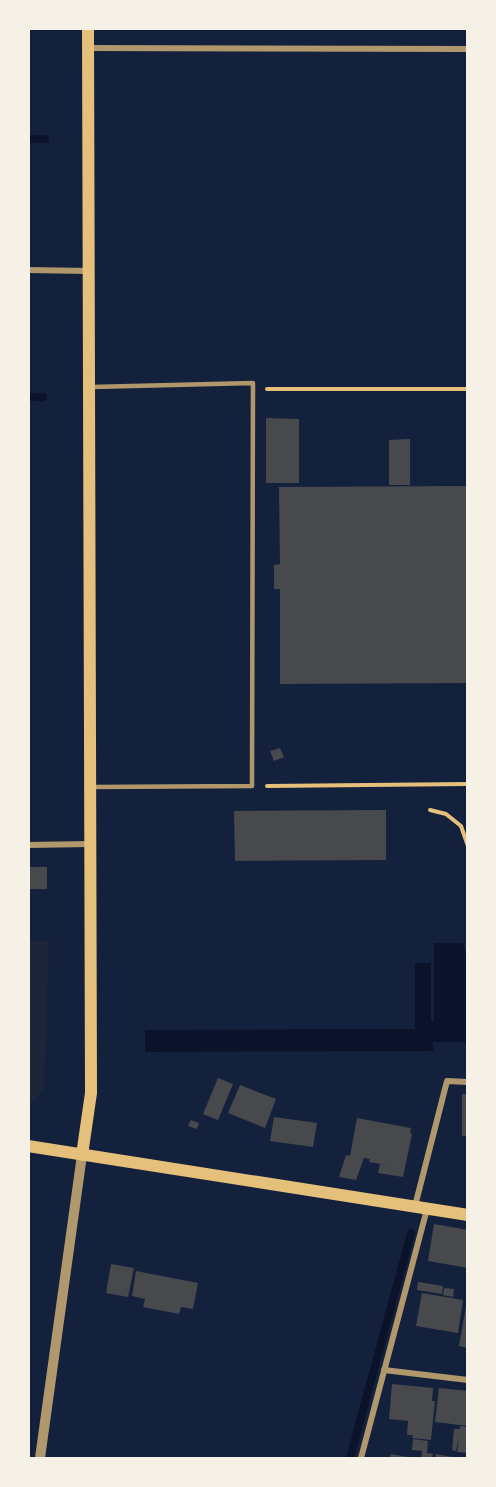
<svg xmlns="http://www.w3.org/2000/svg" width="496" height="1487" viewBox="0 0 496 1487" font-family="Roboto,sans-serif">
	<style>
		.green { fill: #1d2539 }
		.water { fill: #0b132b }
		.lines { fill: none; stroke-linecap: round; stroke-linejoin: round }
		.stream { stroke: #0b132b; stroke-width: 8 }
		.building { fill: #48494c }
		.path { stroke: #e5c07b; stroke-width: 4 }
		.service { stroke: #b1986c; stroke-width: 4.5 }
		.minor { stroke: #b1986c; stroke-width: 6 }
		.tertiary { stroke: #b1986c; stroke-width: 10 }
		.secondary { stroke: #e5c07b; stroke-width: 12 }
	</style>
	<rect width="100%" height="100%" fill="#14213d"/>
	<polygon class="green" points="29,941 49,941 44,1090 29,1105"/>
	<polygon class="water" points="434,943 463,943 468,963 467,1050 466,1050 465,1042 433,1042 433,1051 145,1052 145,1030 415,1029 415,963 431,963 431,1021 434,1022"/>
	<g class="lines">
		<g class="stream">
			<polyline points="28,139 45,139"/>
			<polyline points="28,397 43,397"/>
			<polyline points="350,1458 411,1233"/>
		</g>
	</g>
	<g class="building">
		<polygon points="266,418 299,419 299,483 266,483"/>
		<polygon points="410,439 410,485 389,485 389,440"/>
		<polygon points="468,486 468,683 280,684 280,589 274,589 274,565 280,564 279,487"/>
		<polygon points="280,748 284,757 274,761 270,751"/>
		<polygon points="386,810 386,860 235,861 234,811"/>
		<rect x="28" y="867" width="19" height="22"/>
		<polygon points="218,1078 233,1084 218,1120 203,1114"/>
		<polygon points="240,1085 276,1099 265,1128 228,1113"/>
		<rect x="462" y="1094" width="6" height="42"/>
		<polygon points="274,1117 317,1123 313,1147 270,1141"/>
		<polygon points="357,1118 411,1128 410,1133 412,1134 403,1177 378,1173 380,1164 394,1166 369,1162 370,1159 364,1158 356,1180 339,1177 346,1155 350,1156"/>
		<polygon points="191,1120 199,1123 197,1129 188,1126"/>
		<polygon points="434,1224 468,1230 468,1268 428,1261"/>
		<polygon points="111,1264 134,1268 128,1297 106,1293"/>
		<polygon points="136,1271 198,1283 193,1309 181,1307 179,1314 143,1307 145,1299 132,1296"/>
		<polygon points="418,1282 443,1286 442,1294 417,1290"/>
		<polygon points="444,1288 454,1289 453,1297 443,1295"/>
		<polygon points="422,1293 463,1300 458,1333 416,1326"/>
		<polygon points="466,1306 468,1306 468,1348 459,1346"/>
		<polygon points="392,1384 433,1388 432,1401 435,1401 431,1440 412,1438 413,1435 407,1435 408,1421 389,1419"/>
		<polygon points="439,1388 468,1391 468,1426 435,1422"/>
		<polygon points="460,1426 468,1427 468,1453 457,1452 459,1436 456,1451 452,1450 454,1429 460,1429"/>
		<polygon points="413,1439 428,1441 427,1453 433,1454 432,1458 421,1458 422,1451 412,1450"/>
		<polygon points="391,1454 408,1457 408,1458 390,1458"/>
		<polygon points="436,1454 452,1457 452,1458 435,1458"/>
	</g>
	<g class="lines">
		<g class="path">
			<polyline points="267,389 468,389"/>
			<polyline points="267,786 468,784"/>
			<polyline points="430,810 446,814 461,826 468,846"/>
		</g>
		<polyline class="service" points="92,387 253,383 252,786 92,787"/>
		<g class="minor">
			<polyline points="88,48 468,49"/>
			<polyline points="28,270 89,271"/>
			<polyline points="28,845 90,844"/>
			<polyline points="415,1206 447,1081 468,1082"/>
			<polyline points="384,1370 468,1380"/>
			<polyline points="361,1458 427,1209"/>
		</g>
		<polyline class="tertiary" points="40,1458 82,1155"/>
		<g class="secondary">
			<polyline points="28,1146 468,1215"/>
			<polyline points="82,1155 91,1093 88,28"/>
		</g>
	</g>
	<rect width="496" height="1487" fill="none" stroke="#f6f1e7" stroke-width="60"/>
</svg>
